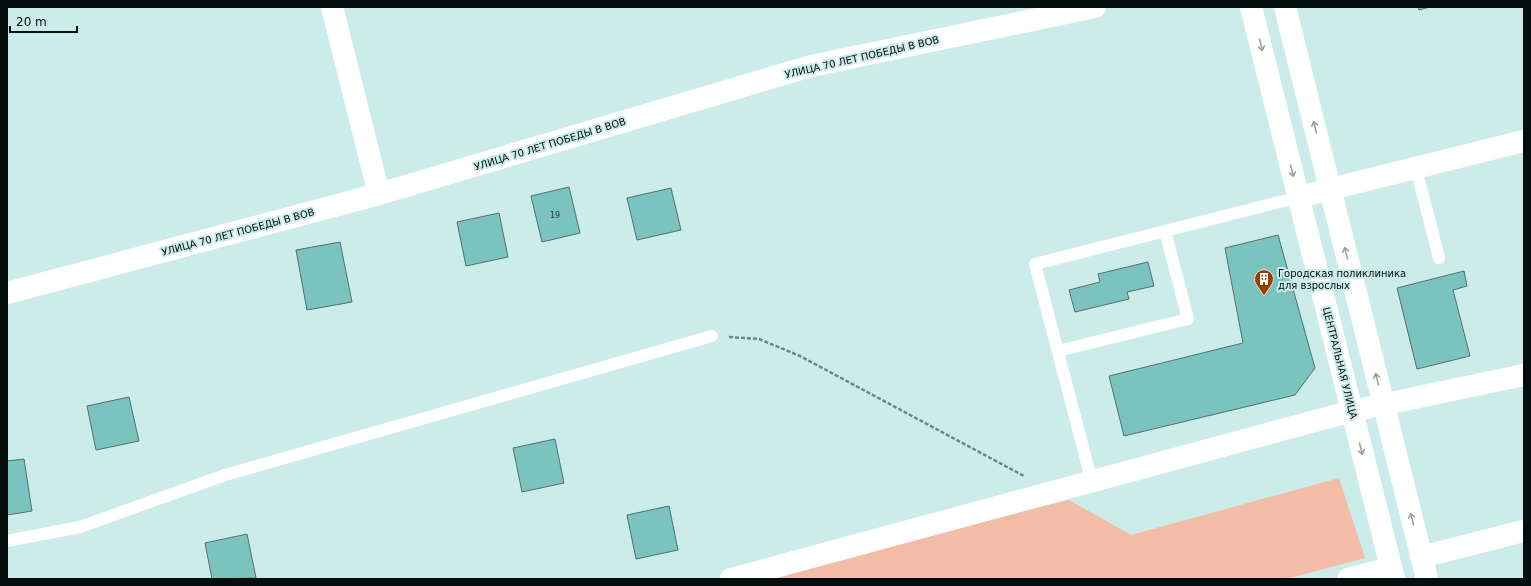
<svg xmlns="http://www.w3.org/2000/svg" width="1531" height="586" viewBox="0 0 1531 586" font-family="'DejaVu Sans',sans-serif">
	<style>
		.green { fill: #f3bca6 }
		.building { fill: #7ac3bf; stroke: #53706e }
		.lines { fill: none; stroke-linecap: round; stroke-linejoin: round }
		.path { stroke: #6f8584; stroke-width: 2.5; stroke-dasharray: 4 2; stroke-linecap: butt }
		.service { stroke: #fff; stroke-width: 12 }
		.minor { stroke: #fff; stroke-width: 22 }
		.tertiary { stroke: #fff; stroke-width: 22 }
		.oneway { stroke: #9b9f9e }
		.labels { text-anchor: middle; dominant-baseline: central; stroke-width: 4; stroke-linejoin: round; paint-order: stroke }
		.number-label { font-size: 8px; fill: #223b3a }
		.street-label { font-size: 10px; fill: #040e0d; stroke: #ccecea }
		.poi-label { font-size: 10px; fill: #040e0d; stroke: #ccecea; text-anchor: start }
	</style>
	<rect width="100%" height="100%" fill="#ccecea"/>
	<polygon class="green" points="1339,478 1365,558 1286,579 752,579 1069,500 1131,535"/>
	<g class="building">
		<polygon points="1418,7 1430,7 1419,10"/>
		<polygon points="569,187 580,233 542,242 531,196"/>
		<polygon points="671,188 681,230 637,240 627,198"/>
		<polygon points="499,213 508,257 466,266 457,222"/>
		<polygon points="1278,235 1315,368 1295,395 1124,436 1109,376 1243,343 1225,248"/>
		<polygon points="340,242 352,302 307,310 296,250"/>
		<polygon points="1148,262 1154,286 1127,292 1129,299 1075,312 1069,290 1100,282 1098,274"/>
		<polygon points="1464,271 1467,286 1453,290 1470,356 1417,369 1397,288"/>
		<polygon points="129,397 139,441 96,450 87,406"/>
		<polygon points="555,439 564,483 522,492 513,448"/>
		<polygon points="24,459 32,511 7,515 7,461"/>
		<polygon points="669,506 678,550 636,559 627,515"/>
		<polygon points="247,534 256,578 212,579 205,543"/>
	</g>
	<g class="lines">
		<polyline class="path" points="729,337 759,339 800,356 1024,476"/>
		<g class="service">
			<polyline points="1416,168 1439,258"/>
			<polyline points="1058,351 1188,319 1165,231"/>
			<polyline points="1092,482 1035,264 1299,197"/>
			<polyline points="7,541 80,527 225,475 712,336"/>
		</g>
		<g class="minor">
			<polyline points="332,7 379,194"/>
			<polyline points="1299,197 1524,141"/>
			<polyline points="7,293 379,194 811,66 1095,7"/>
			<polyline points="1421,557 1524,531"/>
			<polyline points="731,579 1352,411 1524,375"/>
			<polyline points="1348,579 1391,568"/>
		</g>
		<g class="tertiary">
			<polyline points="1251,7 1394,579"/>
			<polyline points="1285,7 1427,579"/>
		</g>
	</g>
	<defs><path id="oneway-shaft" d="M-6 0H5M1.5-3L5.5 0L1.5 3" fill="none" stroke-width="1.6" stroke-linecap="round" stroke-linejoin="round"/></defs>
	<g class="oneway">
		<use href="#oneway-shaft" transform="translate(1261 45) rotate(76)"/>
		<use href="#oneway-shaft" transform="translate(1315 127) rotate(-104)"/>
		<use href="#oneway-shaft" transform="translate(1292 171) rotate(76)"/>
		<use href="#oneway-shaft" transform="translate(1346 253) rotate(-104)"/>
		<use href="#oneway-shaft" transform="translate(1377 379) rotate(-104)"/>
		<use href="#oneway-shaft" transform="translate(1361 449) rotate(76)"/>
		<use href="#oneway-shaft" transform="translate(1412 519) rotate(-104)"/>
	</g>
	<defs>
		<symbol id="building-pin" viewBox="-11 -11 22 30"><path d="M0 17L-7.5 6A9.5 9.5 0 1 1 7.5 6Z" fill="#9d3a00" stroke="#ccecea"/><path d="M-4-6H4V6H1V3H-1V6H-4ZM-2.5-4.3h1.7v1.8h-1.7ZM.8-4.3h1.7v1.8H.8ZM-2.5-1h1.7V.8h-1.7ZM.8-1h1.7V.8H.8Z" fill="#fff"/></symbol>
	</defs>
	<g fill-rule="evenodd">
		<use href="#building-pin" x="1253" y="268" width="22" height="30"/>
	</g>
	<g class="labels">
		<g class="number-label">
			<text x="555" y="215">19</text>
		</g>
		<g class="street-label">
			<text transform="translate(862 57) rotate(-13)">УЛИЦА 70 ЛЕТ ПОБЕДЫ В ВОВ</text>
			<text transform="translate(550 144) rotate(-17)">УЛИЦА 70 ЛЕТ ПОБЕДЫ В ВОВ</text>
			<text transform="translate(238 232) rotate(-15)">УЛИЦА 70 ЛЕТ ПОБЕДЫ В ВОВ</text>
			<text transform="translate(1340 363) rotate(76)">ЦЕНТРАЛЬНАЯ УЛИЦА</text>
		</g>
		<g class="poi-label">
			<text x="1278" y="273">Городская поликлиника<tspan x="1278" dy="12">для взрослых</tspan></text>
		</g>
	</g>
	<rect width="1531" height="586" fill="none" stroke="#040e0d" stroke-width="16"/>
	<path d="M10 26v6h67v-6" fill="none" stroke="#040e0d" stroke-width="2"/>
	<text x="16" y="26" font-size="12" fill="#040e0d" stroke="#ccecea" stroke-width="3" paint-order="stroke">20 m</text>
</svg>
